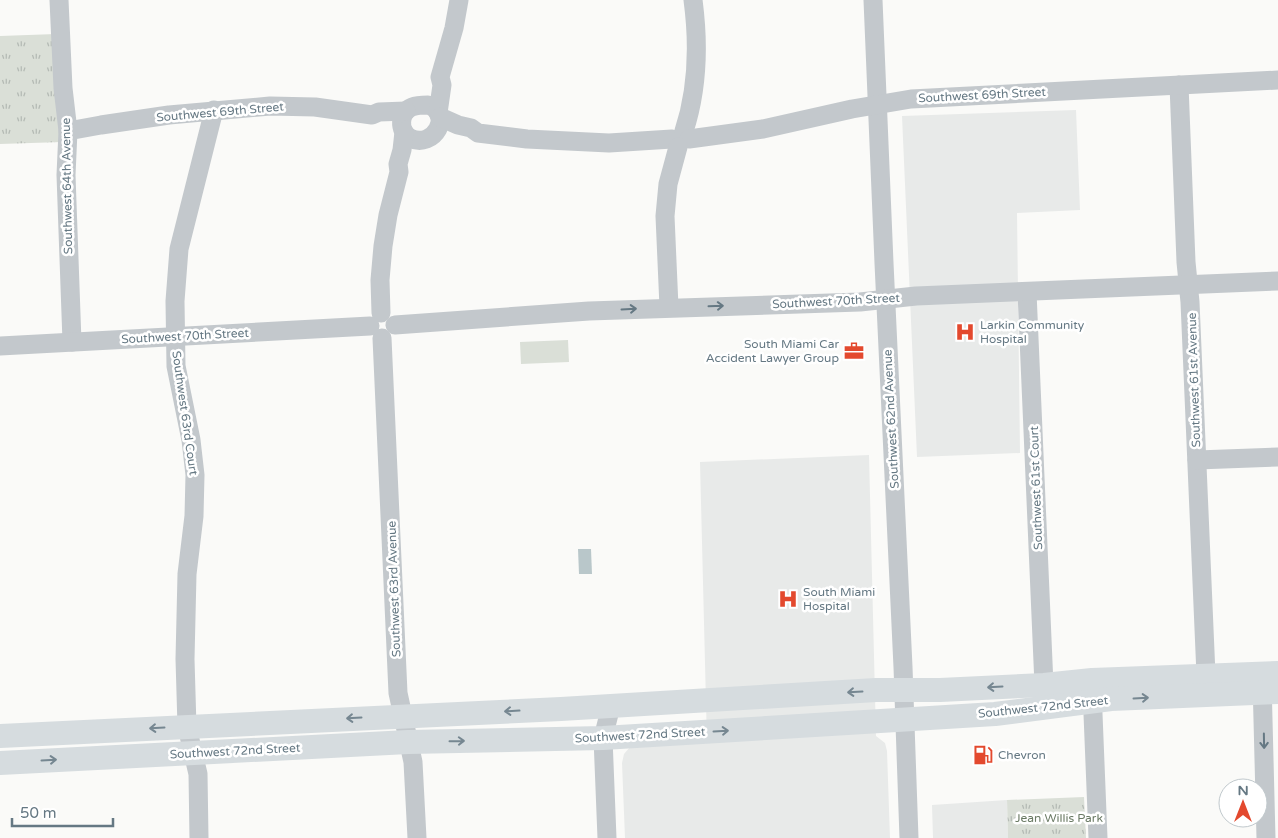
<svg xmlns="http://www.w3.org/2000/svg" width="1278" height="838" viewBox="0 0 1278 838" font-family="'Varela Round',sans-serif">
	<style>
		.built { fill: #e8eae9 }
		.park { fill: url(#park-tufts) }
		.garden { fill: #dadfd7 }
		.water { fill: #b9c7ca }
		.lines { fill: none; stroke-linecap: round; stroke-linejoin: round }
		.minor { stroke: #c3c8cc; stroke-width: 19 }
		.major { stroke: #d6dcdf; stroke-width: 24 }
		.oneway { stroke: #657883 }
		.oneway2 { stroke: #768791 }
		.labels { text-anchor: middle; dominant-baseline: central; stroke-width: 5; stroke-linejoin: round; paint-order: stroke }
		.street-label { font-size: 12px; fill: #657883; stroke: #fff }
		.poi-label { font-size: 12px; fill: #657883; stroke: #fff; text-anchor: start }
		.park-label { font-size: 12px; fill: #6a7a64; stroke: #fff }
	</style>
	<defs>
		<pattern id="park-tufts" width="24" height="20" patternUnits="userSpaceOnUse" patternTransform="scale(1.25)"><rect width="24" height="20" fill="#dadfd7"/><path d="M3 7l-1-3M5 7V3M7 7l1-3M15 17l-1-3M17 17v-4M19 17l1-3" fill="none" stroke="#b4bab4"/></pattern>
	</defs>
	<rect width="100%" height="100%" fill="#fafaf8"/>
	<g class="built">
		<polygon points="1076,110 1080,210 1017,213 1020,453 917,457 902,116"/>
		<polygon points="869,455 876,736 885,743 887,751 890,838 625,838 622,763 624,754 630,747 707,743 700,462"/>
		<polygon points="1007,800 1008,838 933,838 932,805"/>
	</g>
	<g class="park">
		<polygon points="56,34 62,142 0,144 0,36"/>
		<polygon points="1084,797 1086,838 1008,838 1007,800"/>
	</g>
	<polygon class="garden" points="568,340 569,362 521,364 520,342"/>
	<polygon class="water" points="578,549 591,549 592,574 579,574"/>
	<g class="lines">
		<g class="minor">
			<polyline points="59,0 63,88 68,131 66,175 72,342"/>
			<polyline points="873,0 884,263 903,667 909,838"/>
			<polyline points="1179,85 1186,262 1190,302 1206,675"/>
			<path d="M428 105C454 113 434 150 410 138 398 131 399 112 412 107 417 105 423 105 428 105Z"/>
			<polyline points="438,113 442,85 440,77 454,28 459,0"/>
			<polyline points="440,117 458,125 471,128 478,133 527,139 609,143 672,139"/>
			<polyline points="68,131 101,125 169,115 270,106 315,107 372,115 379,112 406,111"/>
			<path d="M684 131C698 88 699 45 693 0"/>
			<polyline points="689,139 763,129 852,109 911,99 1278,80"/>
			<polyline points="1027,292 1044,685"/>
			<polyline points="669,307 665,216 668,184 678,147"/>
			<polyline points="381,313 380,280 383,246 388,215 399,172 398,164 402,150 404,132"/>
			<polyline points="395,325 589,311 860,302 916,296 1278,281"/>
			<polyline points="382,338 398,693 413,762 417,838"/>
			<polyline points="0,346 370,326"/>
			<polyline points="1197,460 1278,457"/>
			<polyline points="1262,680 1266,838"/>
			<polyline points="1092,689 1098,838"/>
			<polyline points="199,838 198,774 187,727 185,659 187,574 194,516 195,475 191,440 176,366 175,301 179,249 214,110"/>
			<polyline points="607,838 603,738 611,706"/>
		</g>
		<g class="major">
			<polyline points="0,736 561,709 876,690 940,690 1044,685 1092,680 1278,673"/>
			<polyline points="0,763 408,742 603,738 702,732 995,714 1111,699 1278,692"/>
		</g>
	</g>
	<defs><path id="oneway-shaft" d="M-6 0H5M1.5-3L5.5 0L1.5 3" fill="none" stroke-width="1.6" stroke-linecap="round" stroke-linejoin="round" transform="scale(1.25)"/></defs>
	<g class="oneway">
		<use href="#oneway-shaft" transform="translate(716 306) rotate(-2)"/>
		<use href="#oneway-shaft" transform="translate(629 309) rotate(-3)"/>
		<use href="#oneway-shaft" transform="translate(1264 741) rotate(89)"/>
	</g>
	<g class="oneway2">
		<use href="#oneway-shaft" transform="translate(995 687) rotate(177)"/>
		<use href="#oneway-shaft" transform="translate(855 692) rotate(177)"/>
		<use href="#oneway-shaft" transform="translate(1141 698) rotate(-3)"/>
		<use href="#oneway-shaft" transform="translate(512 711) rotate(177)"/>
		<use href="#oneway-shaft" transform="translate(354 718) rotate(177)"/>
		<use href="#oneway-shaft" transform="translate(157 728) rotate(177)"/>
		<use href="#oneway-shaft" transform="translate(721 731) rotate(-3)"/>
		<use href="#oneway-shaft" transform="translate(457 741) rotate(-1)"/>
		<use href="#oneway-shaft" transform="translate(49 760) rotate(-3)"/>
	</g>
	<defs>
		<symbol id="hospital-bare" viewBox="-9 -9 18 18"><path d="M-5-5h3v3.5h4V-5h3V5h-3V1.5h-4V5h-3Z" fill="#e3492e" stroke="#fff" stroke-width="2.5" paint-order="stroke"/></symbol>
		<symbol id="office-bare" viewBox="-9 -9 18 18"><path d="M-6-3h4V-5.5h4V-3h4V5H-6ZM-1-4.5V-3h2v-1.5ZM-6 0V1H6V0Z" fill="#e3492e" stroke="#fff" stroke-width="2.5" paint-order="stroke"/></symbol>
		<symbol id="fuel-bare" viewBox="-9 -9 18 18"><path d="M-5.5-6h7V0h2V4h1.3V-2.5L3-4.5l.8-.8L6-3V5H2.5V1h-1V6h-7ZM-4.2-4.7v3.2H.2V-4.7Z" fill="#e3492e" stroke="#fff" stroke-width="2.5" paint-order="stroke"/></symbol>
	</defs>
	<g fill-rule="evenodd">
		<use href="#hospital-bare" x="951" y="318" width="28" height="28"/>
		<use href="#office-bare" x="840" y="337" width="28" height="28"/>
		<use href="#hospital-bare" x="774" y="585" width="28" height="28"/>
		<use href="#fuel-bare" x="969" y="741" width="28" height="28"/>
	</g>
	<g class="labels">
		<g class="street-label">
			<text transform="translate(982 95) rotate(-3)">Southwest 69th Street</text>
			<text transform="translate(220 112) rotate(-5)">Southwest 69th Street</text>
			<text transform="translate(67 186) rotate(-91)">Southwest 64th Avenue</text>
			<text transform="translate(836 301) rotate(-3)">Southwest 70th Street</text>
			<text transform="translate(185 336) rotate(-3)">Southwest 70th Street</text>
			<text transform="translate(1194 380) rotate(-92)">Southwest 61st Avenue</text>
			<text transform="translate(185 413) rotate(82)">Southwest 63rd Court</text>
			<text transform="translate(891 419) rotate(-93)">Southwest 62nd Avenue</text>
			<text transform="translate(1036 488) rotate(-92)">Southwest 61st Court</text>
			<text transform="translate(394 589) rotate(-92)">Southwest 63rd Avenue</text>
			<text transform="translate(1043 707) rotate(-6)">Southwest 72nd Street</text>
			<text transform="translate(640 735) rotate(-3)">Southwest 72nd Street</text>
			<text transform="translate(235 751) rotate(-3)">Southwest 72nd Street</text>
		</g>
		<g class="poi-label">
			<text x="980" y="325">Larkin Community<tspan x="980" dy="14">Hospital</tspan></text>
			<text x="839" y="344" text-anchor="end">South Miami Car<tspan x="839" dy="14">Accident Lawyer Group</tspan></text>
			<text x="803" y="592">South Miami<tspan x="803" dy="14">Hospital</tspan></text>
			<text x="998" y="755">Chevron</text>
		</g>
		<g class="park-label">
			<text x="1059" y="818">Jean Willis Park</text>
		</g>
	</g>
	<g transform="translate(1243 803)"><circle r="24" fill="#ffffff" stroke="#c1c9cd"/>
	<path d="M0-4L9 19L0 12L-9 19Z" fill="#e3492e"/>
	<text y="-8" font-size="14" font-weight="bold" text-anchor="middle" fill="#657883">N</text>
	</g>
	<path d="M12 818v8h101v-8" fill="none" stroke="#657883" stroke-width="2.5"/>
	<text x="20" y="818" font-size="15" fill="#657883" stroke="#ffffff" stroke-width="4" paint-order="stroke">50 m</text>
</svg>
